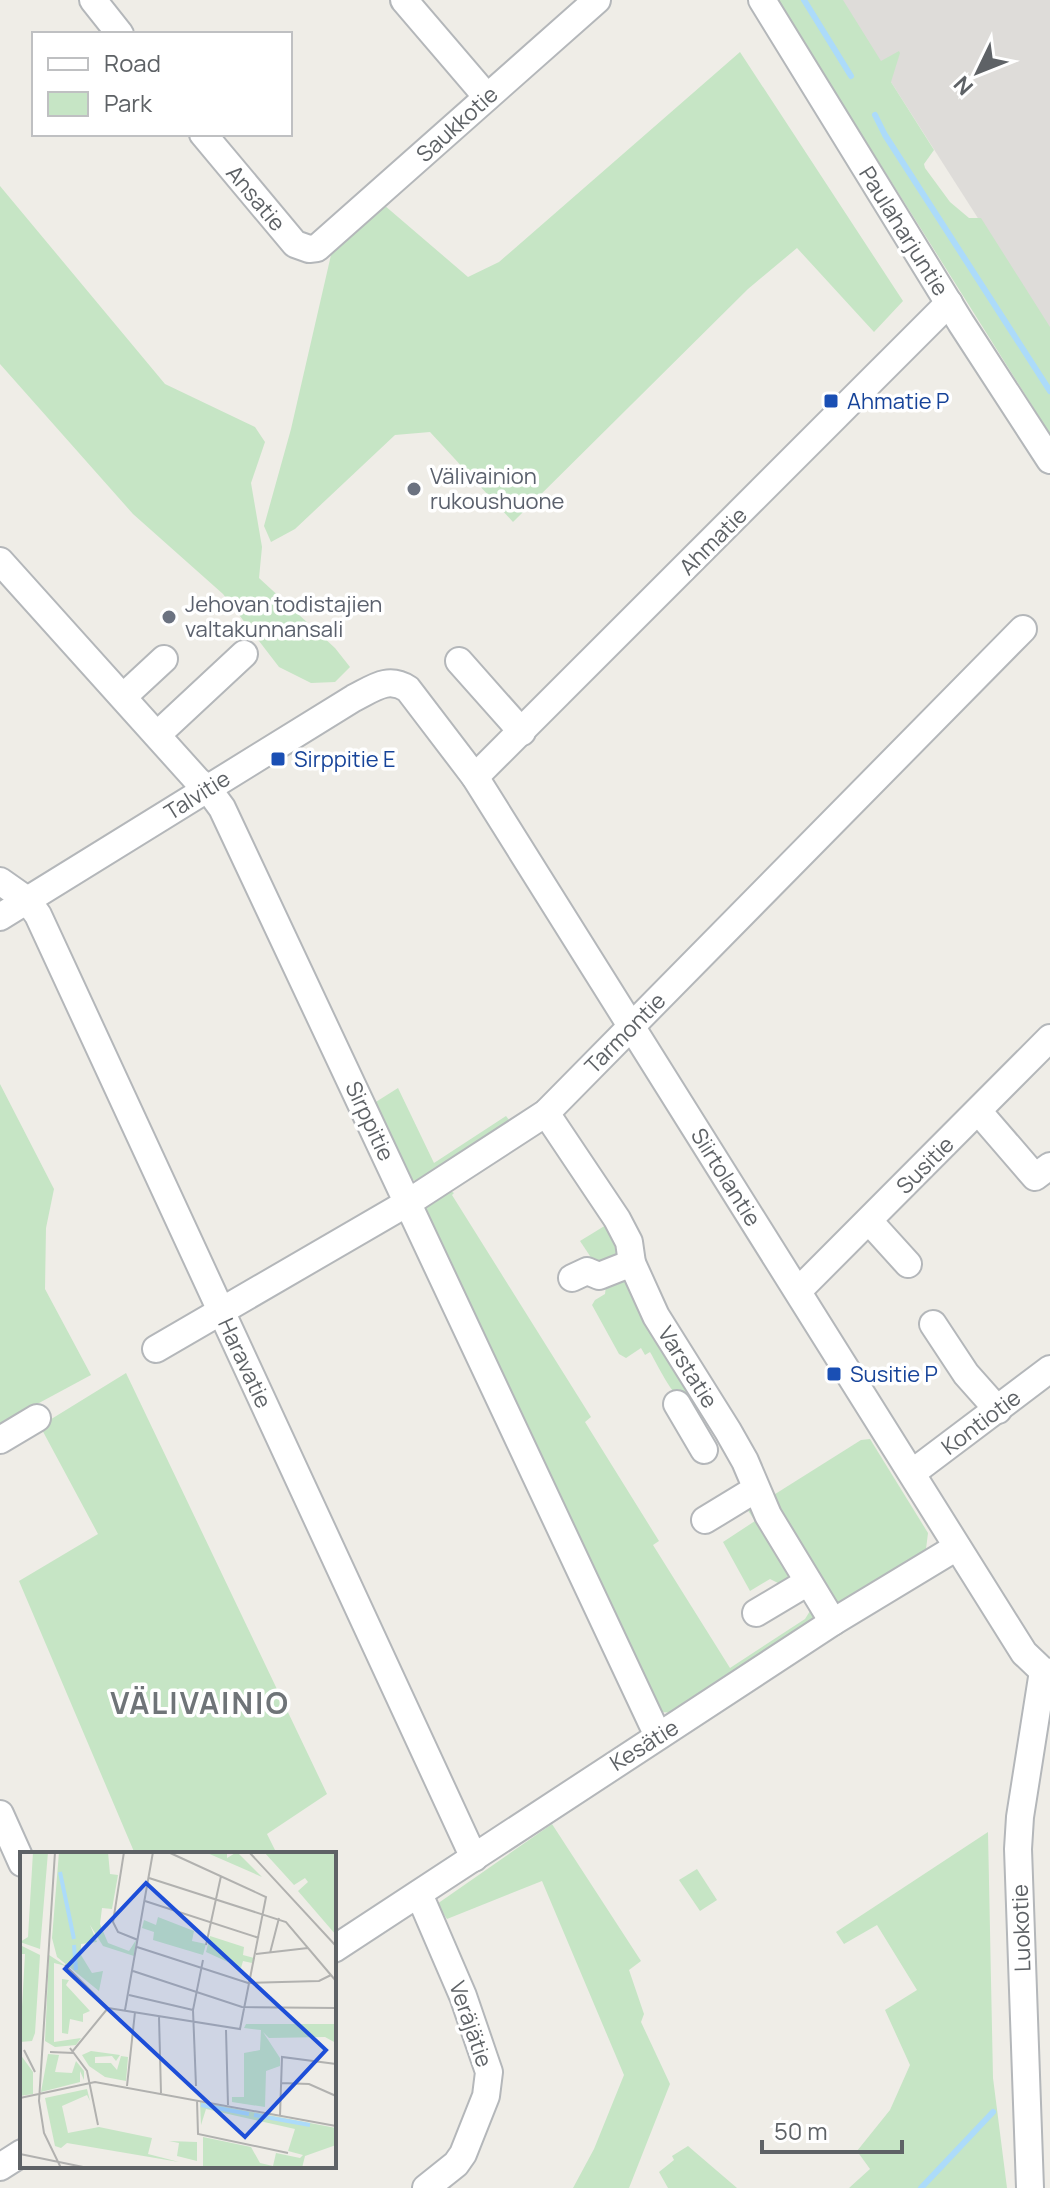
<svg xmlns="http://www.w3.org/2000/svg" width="1050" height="2188" viewBox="0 0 1050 2188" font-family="Manrope,sans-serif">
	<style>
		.industrial { fill: #dedcd9 }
		.green { fill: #c6e5c5 }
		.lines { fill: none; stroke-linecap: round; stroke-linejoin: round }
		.stream { stroke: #acdbfa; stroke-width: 6 }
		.minor-casing { stroke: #b4b7ba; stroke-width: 30 }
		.minor { stroke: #fff; stroke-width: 26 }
		.transit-dot { fill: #1a4fb4; stroke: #fff; stroke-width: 3 }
		.worship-dot { fill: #6b7280; stroke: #fff; stroke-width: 3 }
		.labels { text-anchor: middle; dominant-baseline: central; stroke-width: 7; stroke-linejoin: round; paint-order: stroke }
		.street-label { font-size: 22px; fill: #5e6266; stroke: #fff }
		.transit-label { font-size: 22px; fill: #164399; stroke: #fff; text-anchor: start }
		.worship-label { font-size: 22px; fill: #5b616d; stroke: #fff; text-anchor: start }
		.district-label { font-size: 30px; font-weight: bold; letter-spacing: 2px; fill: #6f7478; stroke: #fff }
		.inset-river { fill: none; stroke: #acdbfa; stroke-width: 4 }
		.inset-road { fill: none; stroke: #b1b1af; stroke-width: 2 }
		.view { fill: #1d4ed8; fill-opacity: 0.15; stroke: #1d4ed8; stroke-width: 4 }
		.inset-edge { fill: none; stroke: #5e6266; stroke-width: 4 }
	</style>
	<rect width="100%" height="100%" fill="#efede7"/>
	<polygon class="industrial" points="842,0 1050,0 1050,331 891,82"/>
	<g class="green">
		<polygon points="777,0 843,0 881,61 899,51 900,53 891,82 934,150 924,164 925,168 950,202 969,218 981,218 1050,327 1050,434"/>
		<polygon points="740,52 903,301 874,332 797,248 748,289 513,522 430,432 395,435 295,529 271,542 264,526 291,429 331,255 384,205 468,277 499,262"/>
		<polygon points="0,186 165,384 255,427 265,442 251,483 262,547 259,578 335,648 350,667 335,682 311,683 279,667 223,594 133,514 0,364"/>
		<polygon points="0,1084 54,1189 46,1228 45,1289 91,1375 0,1424"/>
		<polygon points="398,1088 434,1163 506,1116 512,1124 419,1183 404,1175 371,1105"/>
		<polygon points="444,1187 454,1193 452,1195 591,1417 585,1422 659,1541 653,1545 730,1668 805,1619 810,1611 809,1605 816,1615 813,1622 674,1713 661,1712 424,1213 425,1203"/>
		<polygon points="611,1222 623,1246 616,1258 596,1265 580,1241"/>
		<path d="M627 1279 701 1402 691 1408C673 1399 660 1369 650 1352L645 1355 641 1348 626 1358 619 1354 592 1305 595 1300 605 1294 606 1286Z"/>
		<polygon points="126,1373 327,1794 267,1834 277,1854 135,1854 19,1581 98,1534 40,1426"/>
		<polygon points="870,1439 928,1533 926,1549 842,1605 827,1601 772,1496 861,1440"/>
		<polygon points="752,1505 799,1580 786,1587 770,1579 750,1591 723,1542 755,1521 747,1509"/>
		<polygon points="552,1824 641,1961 629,1970 644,2014 641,2022 670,2084 629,2188 573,2188 594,2149 624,2075 542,1881 447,1919 437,1904"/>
		<polygon points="988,1832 993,2078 1007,2188 849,2188 870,2169 857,2151 890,2110 910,2065 885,2010 917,1990 877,1925 844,1944 836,1932"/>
		<polygon points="697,1869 717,1900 700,1911 679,1880"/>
		<polygon points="688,2146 737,2188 668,2188 659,2172 674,2160 672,2156"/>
	</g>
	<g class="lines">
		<g class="stream">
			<polyline points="804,0 851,76"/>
			<polyline points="875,115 885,135 1050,391"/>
			<polyline points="921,2188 993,2112"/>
		</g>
		<defs>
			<g id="minor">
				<polyline points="93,0 120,34"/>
				<polyline points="404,0 487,97"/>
				<polyline points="762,0 961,323 1050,460"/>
				<polyline points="203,134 295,244 309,249 317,248 597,0"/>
				<polyline points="0,561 197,780 208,789 222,808 658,1736"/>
				<polyline points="459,661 522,732"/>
				<polyline points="123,697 164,659"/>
				<polyline points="157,735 244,654"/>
				<polyline points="475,777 949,303"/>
				<polyline points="0,881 27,900 38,915 474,1858"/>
				<path d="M0 917 354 698C374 688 388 676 408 689L475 777 1024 1653 1043 1671 1050 1672"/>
				<polyline points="978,1111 1035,1177 1050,1166"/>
				<polyline points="546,1113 617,1219 629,1242 632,1263 656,1316 728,1431 745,1461 768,1515 833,1622"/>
				<polyline points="869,1221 908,1264"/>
				<polyline points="572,1278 587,1271 599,1276 632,1263"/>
				<polyline points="798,1291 1050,1038"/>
				<polyline points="933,1324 966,1374 998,1410"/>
				<polyline points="156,1349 409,1202 546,1113 1023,629"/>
				<polyline points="677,1404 704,1450"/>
				<polyline points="0,1440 37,1418"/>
				<polyline points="912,1473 1050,1369"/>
				<polyline points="705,1520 756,1489"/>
				<polyline points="756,1613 808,1582"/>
				<polyline points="0,1814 22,1863"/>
				<polyline points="419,1894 463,1996 489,2072 486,2096 463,2154 456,2164 426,2188"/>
				<polyline points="334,1949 833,1622 957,1547"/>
				<polyline points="0,2167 22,2153"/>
				<polyline points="1030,2188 1018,1849 1020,1817 1043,1671"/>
			</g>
		</defs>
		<use href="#minor" class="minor-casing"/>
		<use href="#minor" class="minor"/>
	</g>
	<g class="transit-dot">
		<rect x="823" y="393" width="16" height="16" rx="4"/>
		<rect x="270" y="751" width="16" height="16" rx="4"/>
		<rect x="826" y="1366" width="16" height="16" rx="4"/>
	</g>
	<g class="worship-dot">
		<circle cx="414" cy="489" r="8"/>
		<circle cx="169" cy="617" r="8"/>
	</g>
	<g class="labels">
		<g class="street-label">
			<text transform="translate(457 124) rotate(-42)">Saukkotie</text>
			<text transform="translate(256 198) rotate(50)">Ansatie</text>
			<text transform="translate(904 231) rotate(58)">Paulaharjuntie</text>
			<text transform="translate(713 541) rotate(-45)">Ahmatie</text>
			<text transform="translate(197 795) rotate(-32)">Talvitie</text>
			<text transform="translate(625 1033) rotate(-45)">Tarmontie</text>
			<text transform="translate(370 1121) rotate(65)">Sirppitie</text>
			<text transform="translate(925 1165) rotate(-45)">Susitie</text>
			<text transform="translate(726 1177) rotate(58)">Siirtolantie</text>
			<text transform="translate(245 1363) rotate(65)">Haravatie</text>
			<text transform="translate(688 1367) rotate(58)">Varstatie</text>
			<text transform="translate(981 1422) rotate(-37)">Kontiotie</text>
			<text transform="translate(644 1745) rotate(-32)">Kesätie</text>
			<text transform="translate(1021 1928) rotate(-92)">Luokotie</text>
			<text transform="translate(471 2024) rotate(71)">Veräjätie</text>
		</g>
		<g class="transit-label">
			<text x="847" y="401">Ahmatie P</text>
			<text x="294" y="759">Sirppitie E</text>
			<text x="850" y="1374">Susitie P</text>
		</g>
		<g class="worship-label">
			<text x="430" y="476">Välivainion<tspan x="430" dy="25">rukoushuone</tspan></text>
			<text x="185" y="604">Jehovan todistajien<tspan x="185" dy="25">valtakunnansali</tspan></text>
		</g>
		<g class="district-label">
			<text x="200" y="1702">VÄLIVAINIO</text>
		</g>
	</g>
	<g transform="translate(20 1852)">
		<rect width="316" height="316" fill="#efede7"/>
		<path d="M13 0H28L20 97 0 90 8 85ZM39 0H88L90 22 98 23 92 57 82 56 80 72 88 91 109 99 116 88 114 104 83 94 70 73 77 90 61 92V103L72 121 83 119 79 139 37 105 32 86ZM185 0H207V6L217 0 242 25ZM244 0H316V83L278 39 288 30 285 26 274 33ZM138 65 174 79 172 89 186 92 183 103 133 88 134 80 122 76 124 68 136 73ZM190 84 224 95 223 103 234 106 232 111 223 109 221 116 186 100ZM0 93 20 103 15 181 12 189 0 190 5 102H0ZM29 103 46 114 34 111V190L61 186 56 193 35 195 25 189ZM42 127 49 128 46 133 70 159 63 162V170L50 167 48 182 42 181ZM226 172H316V191L305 185 249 186 243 180 260 206V214L246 219 245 255 212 250V245H224V201L240 198 241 178 224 176ZM71 199 100 203 96 209 92 204 75 205V211H91L97 218 101 204 108 205 106 229 85 225 69 214 62 203ZM0 202 13 220V242L0 244ZM28 202 39 203 35 220 52 221 56 209 64 219V228L60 219V230L21 240ZM67 237 70 249 67 243 42 254 48 281 79 275 132 286 128 302 159 310 47 291 41 296 35 294 25 246ZM180 250 316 276V293L285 304 282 316H183V285L231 295 240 311 253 314 256 301 280 306 283 303 268 299 275 277 186 257 181 273ZM149 289 177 290V309L157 304 159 291Z" fill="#c6e5c5"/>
		<path class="inset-river" d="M40 20 54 87M54 93 56 118M181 253 229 262M234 263 290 273"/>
		<path class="inset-road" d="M35 0 19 249 24 281 41 316M104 0 93 70 98 80 118 88M229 0 316 94M129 26 266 70 316 129M125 49 239 86M186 93 201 24M117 95 228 131 299 129 311 123M250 101 259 66M236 102 288 96M45 113 88 156M113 119 222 155 316 156M109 143 173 158M88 156 220 177 246 45 148 0M105 158 133 0M139 165 141 241M206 178 208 253M50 196 67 219 78 273M4 198 15 220M30 200 54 201M52 200 88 156M261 231 289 232 316 244M107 234 115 160M176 234 173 158 183 108M0 246 75 230 316 274M177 248 178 282 268 301M260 264 262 205 316 212M0 302 68 316"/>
		<path class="view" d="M126 31 306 198 225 285 45 117Z"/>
		<rect width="316" height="316" class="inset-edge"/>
	</g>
	<rect x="32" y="32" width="260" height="104" fill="#ffffff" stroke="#bfc0c2" stroke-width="2"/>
	<rect x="48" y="58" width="40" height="12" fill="#ffffff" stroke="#bfc0c2" stroke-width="2"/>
	<text x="104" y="72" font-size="24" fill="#5e6266">Road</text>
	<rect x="48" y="92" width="40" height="24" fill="#c6e5c5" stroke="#bfc0c2" stroke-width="2"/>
	<text x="104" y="112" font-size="24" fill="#5e6266">Park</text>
	<g transform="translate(978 72) rotate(227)" stroke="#ffffff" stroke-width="6" paint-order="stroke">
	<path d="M0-6L14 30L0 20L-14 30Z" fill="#5e6266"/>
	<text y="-12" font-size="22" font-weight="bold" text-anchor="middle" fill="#5e6266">N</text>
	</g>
	<path d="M762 2140v12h140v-12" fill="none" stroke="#5e6266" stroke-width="4"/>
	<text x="774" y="2140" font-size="24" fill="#5e6266" stroke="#ffffff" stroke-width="6" paint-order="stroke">50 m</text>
</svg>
